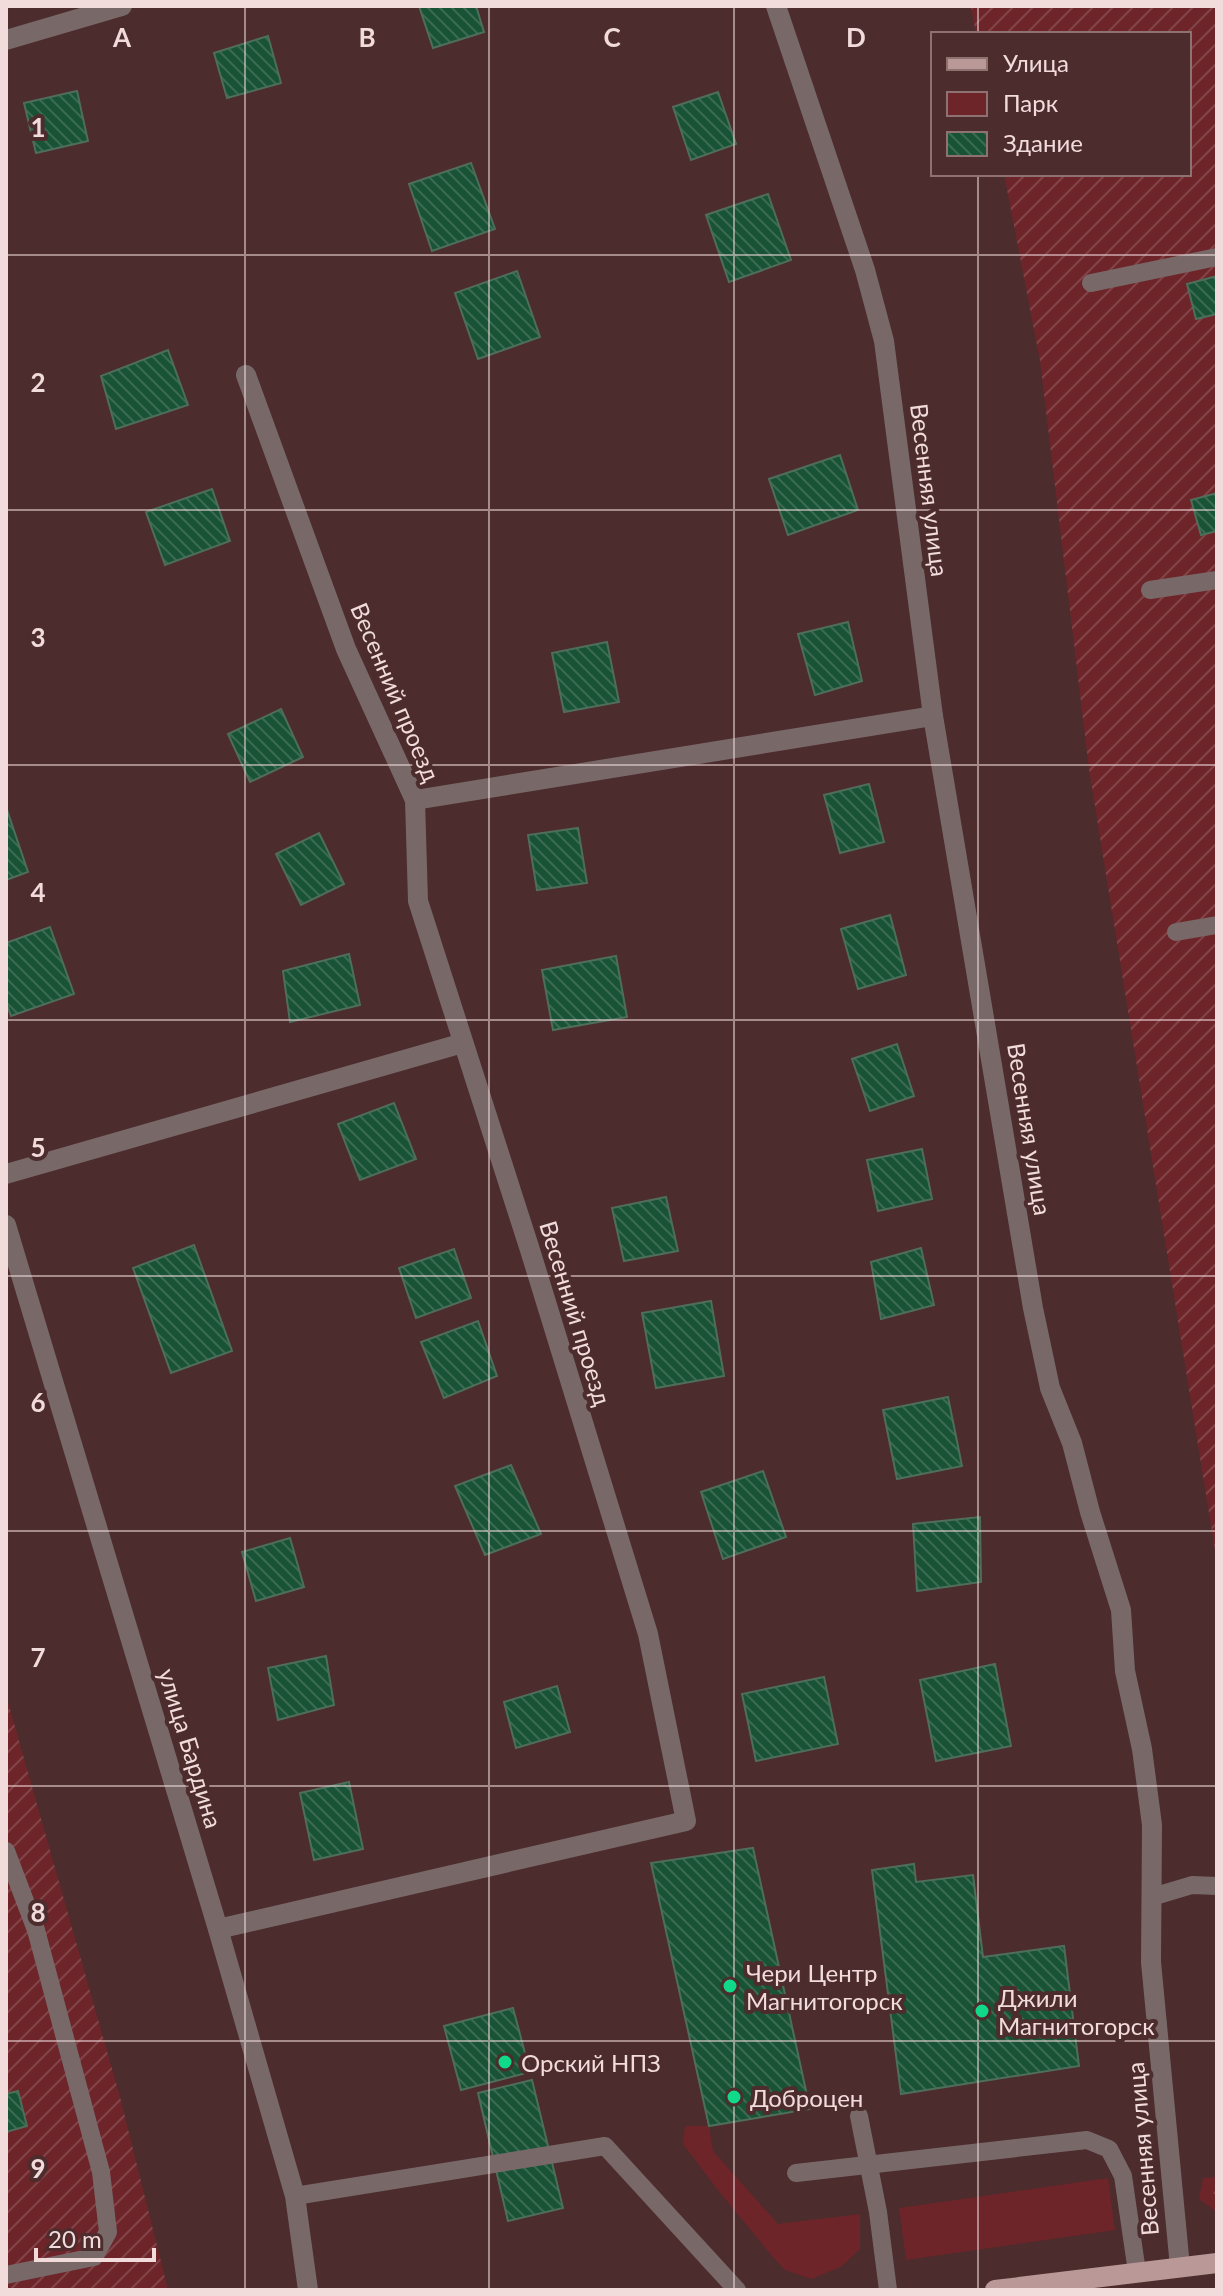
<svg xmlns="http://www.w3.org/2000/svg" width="1223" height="2296" viewBox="0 0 1223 2296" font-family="Lato,sans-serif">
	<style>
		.green { fill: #6d252a }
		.forest { fill: url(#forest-firs) }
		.garden { fill: url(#garden-furrows) }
		.building { fill: url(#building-back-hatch); stroke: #4e6e5b; stroke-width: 2 }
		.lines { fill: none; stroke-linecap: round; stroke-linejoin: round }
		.service { stroke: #796868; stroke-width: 18 }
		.minor { stroke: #796868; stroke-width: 20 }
		.primary { stroke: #ba9898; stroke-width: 20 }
		.grid { fill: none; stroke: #f1dbdb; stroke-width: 2; stroke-opacity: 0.55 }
		.poi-dot { fill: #10d98a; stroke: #4c2c2c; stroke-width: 3 }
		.labels { text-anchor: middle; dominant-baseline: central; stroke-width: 8; stroke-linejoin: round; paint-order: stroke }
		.street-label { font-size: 24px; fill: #f1dbdb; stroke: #4c2c2c }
		.poi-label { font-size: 24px; fill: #f1dbdb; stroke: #4c2c2c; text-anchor: start }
		.grid-label { font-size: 26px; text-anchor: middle; font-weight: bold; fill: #f1dbdb; stroke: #4c2c2c; stroke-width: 8; stroke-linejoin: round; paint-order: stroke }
	</style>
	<defs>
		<pattern id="forest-firs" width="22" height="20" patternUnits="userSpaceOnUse" patternTransform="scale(2)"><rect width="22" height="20" fill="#6d252a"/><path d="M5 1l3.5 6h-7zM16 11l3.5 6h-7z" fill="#824448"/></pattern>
		<pattern id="garden-furrows" width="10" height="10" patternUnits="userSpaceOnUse" patternTransform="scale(2)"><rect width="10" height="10" fill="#6d252a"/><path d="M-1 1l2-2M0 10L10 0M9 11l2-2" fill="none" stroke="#824448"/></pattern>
		<pattern id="building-back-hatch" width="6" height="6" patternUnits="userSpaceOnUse" patternTransform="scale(2)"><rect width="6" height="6" fill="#195336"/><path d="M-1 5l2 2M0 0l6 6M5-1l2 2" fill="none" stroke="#3b6b52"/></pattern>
	</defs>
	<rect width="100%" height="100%" fill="#4c2c2c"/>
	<g class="green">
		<polygon points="685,2126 709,2126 713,2151 778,2224 860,2214 860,2249 841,2267 811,2279 785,2270 772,2256 717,2189 683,2144"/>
		<polygon points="1108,2178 1115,2230 906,2260 899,2208"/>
	</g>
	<polygon class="forest" points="1217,2177 1217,2212 1199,2199 1203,2178"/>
	<g class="garden">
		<polygon points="971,6 1217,6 1217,1563 1089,769 1040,361 1004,174 1189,174 1189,34 976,34"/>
		<polygon points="6,1695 120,2097 168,2290 6,2290"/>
	</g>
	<g class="building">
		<polygon points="419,6 476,6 484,32 433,48"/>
		<polygon points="268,36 281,83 227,98 214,53"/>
		<polygon points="77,91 88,141 36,153 24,103"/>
		<polygon points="718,92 736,144 691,160 673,107"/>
		<polygon points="471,163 495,229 432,251 409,184"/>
		<polygon points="768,194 791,260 729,282 706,215"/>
		<polygon points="517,271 540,337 478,359 455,293"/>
		<polygon points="1217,276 1217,314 1196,319 1187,284"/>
		<polygon points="168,350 188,405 116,429 101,376"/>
		<polygon points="840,455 858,510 788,535 769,479"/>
		<polygon points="212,489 230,541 165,565 146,512"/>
		<polygon points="1217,493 1217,531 1201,535 1191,500"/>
		<polygon points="848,622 862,681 815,695 798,634"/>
		<polygon points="607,642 619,702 564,712 552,653"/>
		<polygon points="281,709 303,757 250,782 228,734"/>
		<polygon points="869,784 884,842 840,853 824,795"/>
		<polygon points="6,807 28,872 6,880"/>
		<polygon points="578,828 587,883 537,890 528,835"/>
		<polygon points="319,833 344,884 301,905 276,854"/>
		<polygon points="890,915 906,975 858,989 841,929"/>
		<polygon points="50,927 74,994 11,1016 6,1002 6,943"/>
		<polygon points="349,954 360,1005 290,1022 283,971"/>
		<polygon points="616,956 627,1017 553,1030 542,970"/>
		<polygon points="897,1044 914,1096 870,1111 852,1059"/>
		<polygon points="394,1103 416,1159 360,1180 338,1124"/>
		<polygon points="922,1149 932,1199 878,1211 867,1160"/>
		<polygon points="666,1197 678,1251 624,1261 612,1208"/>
		<polygon points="194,1245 232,1351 171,1373 133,1268"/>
		<polygon points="921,1248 934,1305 881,1319 871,1262"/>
		<polygon points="454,1249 471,1298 416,1318 399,1268"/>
		<polygon points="711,1301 724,1376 656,1388 642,1313"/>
		<polygon points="478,1321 497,1376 444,1398 421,1342"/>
		<polygon points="948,1397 962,1466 897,1479 883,1410"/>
		<polygon points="511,1465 541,1534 485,1555 455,1486"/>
		<polygon points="763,1471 786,1537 723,1559 701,1492"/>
		<polygon points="980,1517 981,1582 917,1591 913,1524"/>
		<polygon points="290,1538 304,1587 256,1601 242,1552"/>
		<polygon points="326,1656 334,1705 278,1720 268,1668"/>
		<polygon points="995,1664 1011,1746 936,1761 920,1680"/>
		<polygon points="824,1677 838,1744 756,1761 742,1694"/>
		<polygon points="557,1686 570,1732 516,1748 504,1702"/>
		<polygon points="349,1782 363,1849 314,1860 300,1793"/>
		<polygon points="753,1848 810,2109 709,2126 651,1863"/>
		<polygon points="914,1864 916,1882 973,1875 983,1957 1064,1946 1079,2066 901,2094 872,1870"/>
		<polygon points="513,2008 530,2072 461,2090 444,2026"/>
		<polygon points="532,2080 563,2208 508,2221 478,2093"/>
		<polygon points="18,2091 27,2126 6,2132 6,2094"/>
	</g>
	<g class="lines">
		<g class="service">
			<polyline points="1091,283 1217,257"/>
			<polyline points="1150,590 1217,580"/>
			<polyline points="1176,932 1217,925"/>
			<polyline points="6,1851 36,1930 101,2172 108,2232 94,2257 6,2275"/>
			<polyline points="1152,1897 1192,1885 1217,1886"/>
			<polyline points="859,2116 878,2212 888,2290"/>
			<polyline points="796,2173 1087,2140 1109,2149 1123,2176 1137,2272"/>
			<polyline points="295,2196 605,2146 737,2290"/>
		</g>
		<g class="minor">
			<polyline points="776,6 865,270 884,341 933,716 1033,1308 1050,1388 1072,1443 1090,1512 1121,1610 1125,1671 1142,1749 1152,1825 1151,1962 1180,2267"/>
			<polyline points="6,40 122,6"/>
			<polyline points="415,800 933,716"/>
			<polyline points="6,1174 463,1043"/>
			<polyline points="6,1225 218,1929 295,2196 308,2290"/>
			<polyline points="218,1929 686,1821 648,1634 530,1250 418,901 415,800 346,649 246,375"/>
		</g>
		<polyline class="primary" points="995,2290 1217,2263"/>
	</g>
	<path class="grid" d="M245 6V2290M489 6V2290M734 6V2290M978 6V34M978 174V2290M6 255H1217M6 510H1217M6 765H1217M6 1020H1217M6 1276H1217M6 1531H1217M6 1786H1217M6 2041H1217"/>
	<g class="poi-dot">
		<circle cx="730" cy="1986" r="8"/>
		<circle cx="982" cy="2011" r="8"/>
		<circle cx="505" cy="2062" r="8"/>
		<circle cx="734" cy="2097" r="8"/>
	</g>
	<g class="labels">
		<g class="street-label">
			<text transform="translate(930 490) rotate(83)">Весенняя улица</text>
			<text transform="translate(396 692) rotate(67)">Весенний проезд</text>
			<text transform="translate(1030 1129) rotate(81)">Весенняя улица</text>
			<text transform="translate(576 1313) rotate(73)">Весенний проезд</text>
			<text transform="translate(191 1748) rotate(73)">улица Бардина</text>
			<text transform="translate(1142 2149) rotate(-95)">Весенняя улица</text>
		</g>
		<g class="poi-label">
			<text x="746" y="1972">Чери Центр<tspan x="746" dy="28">Магнитогорск</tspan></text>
			<text x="998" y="1997">Джили<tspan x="998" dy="28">Магнитогорск</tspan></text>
			<text x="521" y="2062">Орский НПЗ</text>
			<text x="750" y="2097">Доброцен</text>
		</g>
	</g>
	<g class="grid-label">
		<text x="122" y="47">A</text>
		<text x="367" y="47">B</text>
		<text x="612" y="47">C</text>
		<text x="856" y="47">D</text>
		<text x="38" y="137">1</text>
		<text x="38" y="392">2</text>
		<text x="38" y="647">3</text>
		<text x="38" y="902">4</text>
		<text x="38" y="1157">5</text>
		<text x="38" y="1412">6</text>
		<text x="38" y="1667">7</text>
		<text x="38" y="1922">8</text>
		<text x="38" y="2178">9</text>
	</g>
	<rect width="1223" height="2296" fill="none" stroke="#f1dbdb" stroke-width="16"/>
	<rect x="931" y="32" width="260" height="144" fill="#4c2c2c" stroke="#8e7272" stroke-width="2"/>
	<rect x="947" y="58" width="40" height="12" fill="#ba9898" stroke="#8e7272" stroke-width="2"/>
	<text x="1003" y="72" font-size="24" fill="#f1dbdb">Улица</text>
	<rect x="947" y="92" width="40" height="24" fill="#6d252a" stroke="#8e7272" stroke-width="2"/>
	<text x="1003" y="112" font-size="24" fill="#f1dbdb">Парк</text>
	<rect x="947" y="132" width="40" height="24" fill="url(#building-back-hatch)" stroke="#8e7272" stroke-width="2"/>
	<text x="1003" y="152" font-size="24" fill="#f1dbdb">Здание</text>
	<path d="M36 2248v12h118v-12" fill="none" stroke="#f1dbdb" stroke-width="4"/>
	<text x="48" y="2248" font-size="24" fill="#f1dbdb" stroke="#4c2c2c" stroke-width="6" paint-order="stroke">20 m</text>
</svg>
